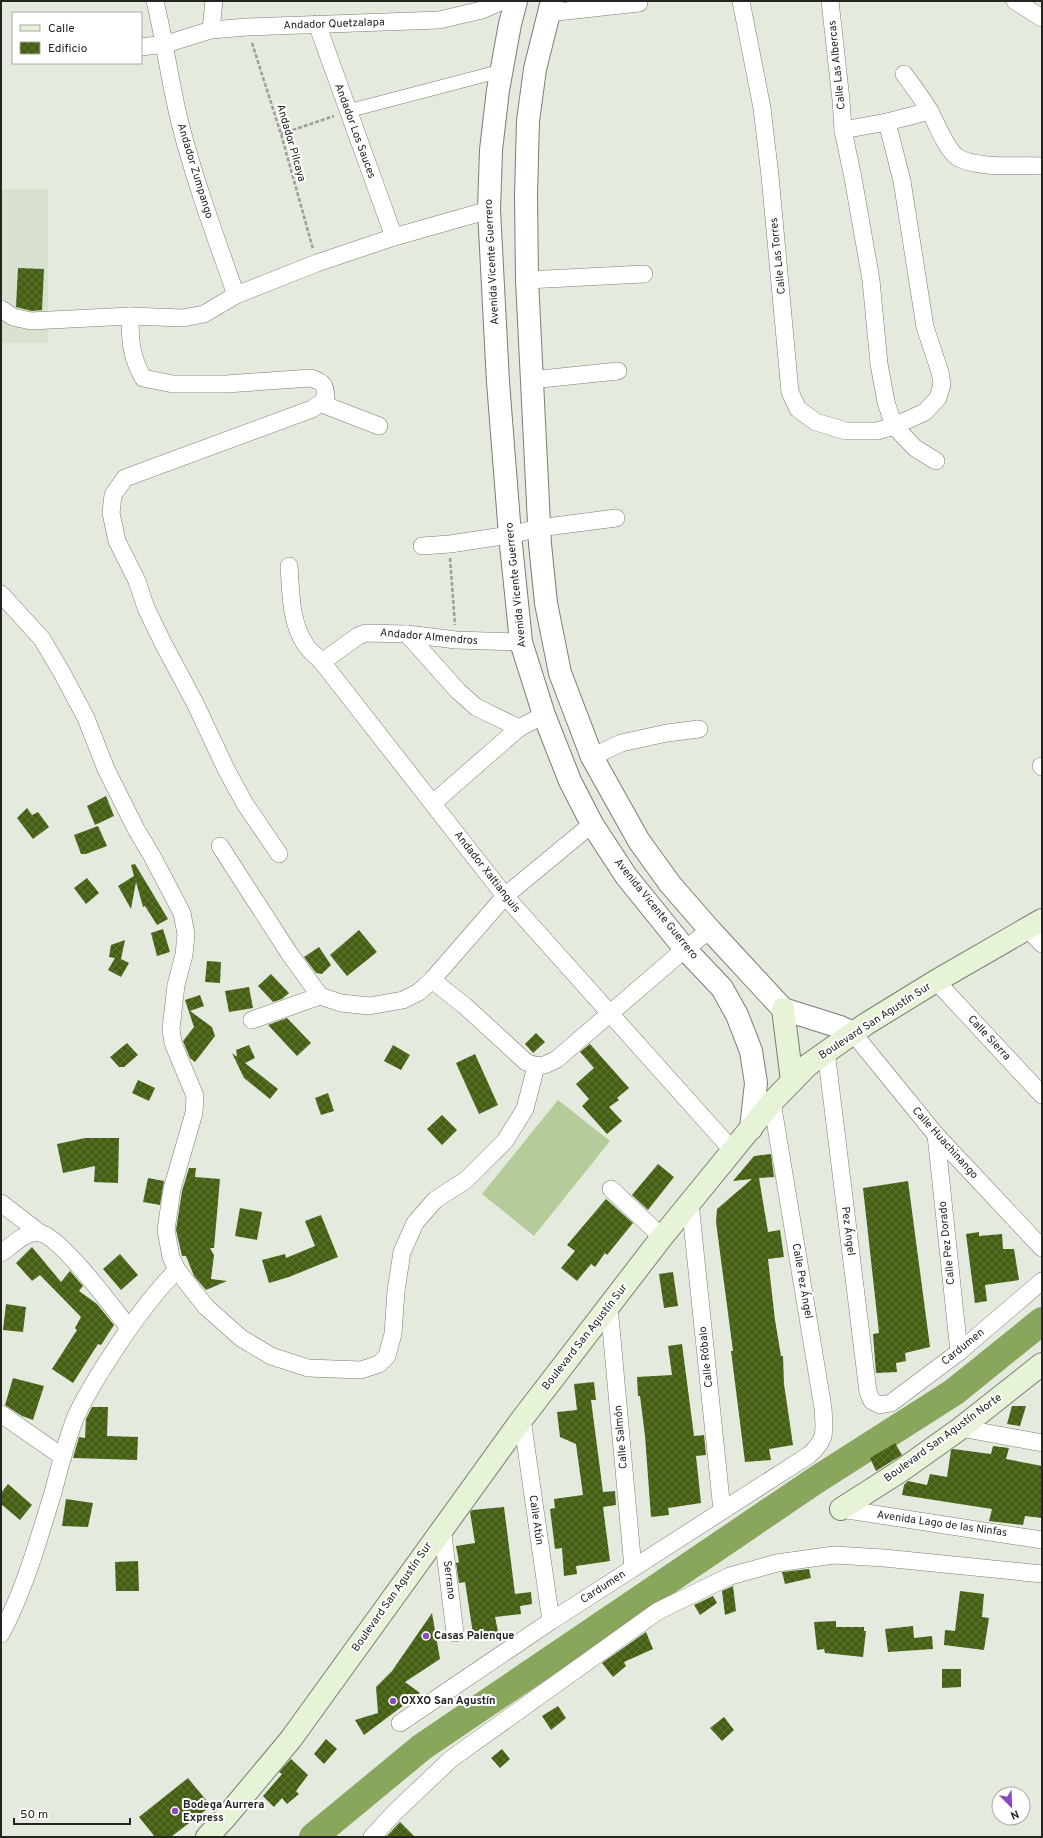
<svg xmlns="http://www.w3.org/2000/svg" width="1043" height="1838" viewBox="0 0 1043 1838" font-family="Overpass,sans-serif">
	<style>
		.built { fill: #d9e1cf }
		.pitch { fill: #b5cb99 }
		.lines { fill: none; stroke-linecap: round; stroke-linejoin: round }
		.river { stroke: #89a75c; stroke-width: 28 }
		.building { fill: url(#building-cross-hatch) }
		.pedestrian-casing { stroke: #7a7e74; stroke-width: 14 }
		.minor-casing { stroke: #7a7e74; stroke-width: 18 }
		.tertiary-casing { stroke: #7a7e74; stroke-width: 24 }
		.secondary-casing { stroke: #7a7e74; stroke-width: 24 }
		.path { stroke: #9b9f97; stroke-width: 2.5; stroke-dasharray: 4 2; stroke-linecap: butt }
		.pedestrian { stroke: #fff; stroke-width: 13 }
		.minor { stroke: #fff; stroke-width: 17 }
		.tertiary { stroke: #fff; stroke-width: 22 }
		.secondary { stroke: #e7f3d6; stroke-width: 22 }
		.poi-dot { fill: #8a49be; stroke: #fff; stroke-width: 1.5 }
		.labels { text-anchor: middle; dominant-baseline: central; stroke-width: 4; stroke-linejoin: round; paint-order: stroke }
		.street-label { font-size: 11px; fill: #232521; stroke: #fff }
		.poi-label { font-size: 11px; font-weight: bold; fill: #232521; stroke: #fff; text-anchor: start }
	</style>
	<defs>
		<pattern id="building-cross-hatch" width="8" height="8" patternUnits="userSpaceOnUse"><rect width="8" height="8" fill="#466013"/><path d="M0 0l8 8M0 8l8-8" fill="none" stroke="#5e7335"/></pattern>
	</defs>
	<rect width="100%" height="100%" fill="#e5eadf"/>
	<rect class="built" x="1" y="189" width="47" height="154"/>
	<polygon class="pitch" points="558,1100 610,1141 534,1236 482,1194"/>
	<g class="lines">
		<polyline class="river" points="313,1837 422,1747 816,1480 954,1392 1042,1321"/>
	</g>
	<g class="building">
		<polygon points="18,268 44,269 42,310 32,311 16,307"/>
		<polygon points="106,796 114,816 95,825 87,806"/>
		<polygon points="27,808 32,815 38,812 49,827 33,839 17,818"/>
		<polygon points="98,826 107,846 86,854 81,854 74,835"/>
		<polygon points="135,864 168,919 157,925 145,906 143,907 136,882 131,909 118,886 134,876 131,865"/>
		<polygon points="87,878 99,893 86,904 74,888"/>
		<polygon points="163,929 170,952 157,956 151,933"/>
		<polygon points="359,930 377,952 347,976 330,955"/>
		<polygon points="125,940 121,959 129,963 121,977 108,970 115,958 109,957 111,945"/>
		<polygon points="319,947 331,965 322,974 316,973 304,957"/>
		<polygon points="207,961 221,962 220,983 205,982"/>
		<polygon points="271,974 289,993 282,999 273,1002 258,986"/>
		<polygon points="249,987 253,1008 229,1012 225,991"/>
		<polygon points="200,995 204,1006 190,1011 212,1027 215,1036 195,1062 190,1058 183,1041 194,1027 185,1000"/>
		<polygon points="287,1018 311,1043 297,1056 268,1025"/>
		<polygon points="536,1033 545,1042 533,1053 525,1044"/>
		<polygon points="127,1043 138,1055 124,1067 119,1067 110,1057"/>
		<polygon points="590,1044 629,1088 617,1098 619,1100 609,1107 622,1121 607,1134 582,1106 589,1099 576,1084 594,1068 580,1052"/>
		<polygon points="249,1045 255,1058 245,1063 278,1089 270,1099 244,1078 232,1053 237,1057 236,1050"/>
		<polygon points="393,1045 410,1055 401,1070 384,1061"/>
		<polygon points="475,1054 498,1105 479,1114 456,1063"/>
		<polygon points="138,1080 155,1088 149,1101 132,1093"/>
		<polygon points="328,1093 334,1111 321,1115 315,1098"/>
		<polygon points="442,1115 457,1130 442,1145 427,1129"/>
		<polygon points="85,1138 119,1138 118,1183 94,1182 95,1166 63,1173 57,1144"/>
		<polygon points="771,1154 774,1177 759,1178 768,1232 780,1230 784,1257 768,1259 775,1320 781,1356 783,1356 784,1384 793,1445 769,1449 771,1460 745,1462 731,1351 733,1351 716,1222 717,1209 752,1179 733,1181 754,1156"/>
		<polygon points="658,1164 674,1177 648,1210 632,1195"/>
		<polygon points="189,1168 196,1168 195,1177 220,1179 214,1248 210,1248 214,1255 211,1279 227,1281 206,1290 194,1276 186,1256 182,1256 176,1230 182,1191"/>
		<polygon points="148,1178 164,1181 160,1205 143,1202"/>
		<polygon points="908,1181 930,1347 905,1353 906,1361 896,1363 897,1372 876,1373 873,1334 879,1333 863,1188"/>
		<polygon points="606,1199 633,1223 607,1255 605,1253 595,1267 591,1264 577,1281 561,1268 575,1251 567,1245"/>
		<polygon points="240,1208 262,1212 257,1240 235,1236"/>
		<polygon points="321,1215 338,1257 289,1277 269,1283 262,1260 285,1254 286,1258 315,1246 305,1221"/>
		<polygon points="979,1232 979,1236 1002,1234 1003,1249 1014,1249 1019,1280 985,1285 987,1301 975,1303 966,1234"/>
		<polygon points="32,1247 61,1282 70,1271 83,1286 79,1291 97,1304 114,1325 101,1345 98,1344 73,1383 52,1369 77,1330 75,1328 81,1317 40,1275 32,1281 16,1263"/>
		<polygon points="120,1254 138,1275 121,1290 103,1269"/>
		<polygon points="673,1272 678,1306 664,1308 659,1274"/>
		<polygon points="6,1304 26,1307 23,1332 3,1330"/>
		<polygon points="682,1344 694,1436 704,1435 706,1455 696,1456 701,1503 668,1508 669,1515 651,1517 645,1436 640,1396 638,1396 637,1377 672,1375 668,1346"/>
		<polygon points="13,1378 44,1386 33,1420 22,1416 5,1405"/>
		<polygon points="594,1382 596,1400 591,1400 603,1492 615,1491 616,1505 603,1507 610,1561 576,1566 577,1574 564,1576 562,1548 555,1549 550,1509 555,1508 554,1499 583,1495 576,1444 560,1437 557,1412 577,1410 574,1384"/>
		<polygon points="1012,1406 1026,1406 1020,1426 1007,1424"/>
		<polygon points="92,1407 108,1407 107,1436 138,1437 137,1460 73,1458 79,1437 85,1438 86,1419"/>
		<polygon points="895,1443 902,1455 876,1471 870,1458"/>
		<polygon points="993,1446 1009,1448 1006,1459 1042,1466 1042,1518 1025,1516 1023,1525 989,1521 992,1509 902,1495 904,1485 908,1481 927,1485 930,1474 947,1477 951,1450 953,1449 991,1454"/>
		<polygon points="8,1484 32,1505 20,1520 1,1504 1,1493"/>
		<polygon points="66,1499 93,1503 88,1527 62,1526"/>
		<polygon points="504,1507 515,1594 531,1592 532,1604 520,1606 521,1614 495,1617 499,1636 474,1640 465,1582 459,1583 456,1563 459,1562 456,1546 475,1543 470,1512 472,1510"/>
		<polygon points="138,1561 139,1591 116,1591 115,1562"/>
		<polygon points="809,1569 811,1578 785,1584 782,1572"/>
		<polygon points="733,1586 736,1611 725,1615 722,1591"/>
		<polygon points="960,1591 984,1594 982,1617 989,1618 984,1650 944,1645 945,1630 955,1631"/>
		<polygon points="713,1596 717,1603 700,1615 694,1605"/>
		<polygon points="432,1613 440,1659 405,1682 420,1693 364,1735 355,1720 378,1713 376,1687 392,1671"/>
		<polygon points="836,1621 836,1627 864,1627 864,1631 866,1631 863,1657 825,1653 824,1649 817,1650 814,1622"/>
		<polygon points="913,1626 914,1638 932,1636 933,1649 888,1652 885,1629"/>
		<polygon points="646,1632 653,1649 624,1662 626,1666 613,1677 602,1663"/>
		<polygon points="942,1669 961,1669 961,1687 942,1688"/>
		<polygon points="558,1706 566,1718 551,1730 542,1716"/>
		<polygon points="724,1717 734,1730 722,1741 710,1728"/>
		<polygon points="326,1739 337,1749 324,1764 314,1754"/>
		<polygon points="502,1749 510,1759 500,1768 491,1758"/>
		<polygon points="291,1759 308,1775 296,1791 299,1794 287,1804 282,1798 274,1807 263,1796 282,1774 279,1772"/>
		<polygon points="188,1778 211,1806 171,1837 155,1837 139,1817"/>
		<polygon points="400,1822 415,1837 386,1837"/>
	</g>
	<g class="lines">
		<defs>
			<polyline id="pedestrian" points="348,111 501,71"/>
			<g id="minor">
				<path d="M155 1C165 42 170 83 180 123 195 182 216 238 236 295"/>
				<polyline points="741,1 762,108 770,176 790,392 798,409 816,422 846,431 877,431 894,426 925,412 938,398 942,384 940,372 925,327 902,181 887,122"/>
				<polyline points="830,1 841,100 843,130 853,178 871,280 879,364 886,402 894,426 915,448 936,461"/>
				<polyline points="1015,1 1042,18"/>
				<polyline points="548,13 639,3"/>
				<polyline points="317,24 394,237"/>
				<polyline points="211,30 214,1"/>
				<polyline points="141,47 166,44 211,30 247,27 439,20 482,10 502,1"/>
				<path d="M904 74C913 86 923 99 930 112 937 124 946 149 957 157 976 169 1020 165 1042 166"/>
				<polyline points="843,130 887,122 930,111"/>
				<polyline points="527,280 644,274"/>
				<polyline points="1,309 13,317 31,321 130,316 183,318 204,314 236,295 317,263 394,237 489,210"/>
				<path d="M130 316C130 341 131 356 143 378L173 384H226L311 378C325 383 325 385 326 399L312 409 125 478 113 495 111 513 117 541 137 581 146 608 163 643 195 703 226 769 245 804 279 854"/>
				<polyline points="531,380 618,371"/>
				<polyline points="322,404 379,426"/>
				<polyline points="422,546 450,544 510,535 539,528 616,518"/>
				<path d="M289 566C291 592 290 621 305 644 309 651 317 656 322 662L505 896 733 1151"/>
				<polyline points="1,594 42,639 62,673 86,718 106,769 136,829 152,856 182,913 186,934 184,955 176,985 171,1029 173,1043 195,1096 194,1113 172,1189 166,1230 171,1257 177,1270 206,1307 241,1338 271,1356 308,1368 361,1370 379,1364 387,1356 393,1334 396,1291 402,1252 415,1223 435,1200 466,1180 505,1141 525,1109 536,1066"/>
				<polyline points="407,634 458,691 476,707 519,728"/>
				<polyline points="322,662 358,636 366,633 407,634 456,640 521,642"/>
				<polyline points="592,757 621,743 667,733 699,729"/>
				<polyline points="1041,766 1042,767"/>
				<polyline points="433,803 519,728 544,715"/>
				<polyline points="220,846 289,953 320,996 341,1003 369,1006 403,1000 419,992 432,980 505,896 592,824"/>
				<polyline points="1027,928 1042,944"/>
				<path d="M432 980 465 1006 526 1062C540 1068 544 1066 557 1059L685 949 710 930"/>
				<polyline points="936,981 1042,1095"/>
				<polyline points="252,1020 320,996"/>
				<polyline points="853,1033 936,1135 1042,1248"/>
				<polyline points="826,1051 868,1392 872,1401 880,1405 891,1403 959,1352 1042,1281"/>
				<polyline points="936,1135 959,1352"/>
				<polyline points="611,1189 662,1237"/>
				<polyline points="1,1203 40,1233"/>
				<polyline points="690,1203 722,1510"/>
				<path d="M1 1253C12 1246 26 1230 40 1233 61 1237 114 1309 129 1328"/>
				<polyline points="609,1306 633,1568"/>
				<polyline points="1,1414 63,1457"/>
				<polyline points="522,1419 551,1621"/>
				<polyline points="961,1428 1042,1443"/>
				<polyline points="841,1509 1042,1540"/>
				<polyline points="442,1527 455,1633"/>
				<path d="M1 1634C25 1589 39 1538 54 1489 60 1465 67 1439 76 1416 87 1393 100 1372 114 1351 133 1322 153 1294 177 1270"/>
				<path d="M400 1723 551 1621 809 1455C828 1438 824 1431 823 1408L772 1102"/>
				<polyline points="372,1837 394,1813 451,1759 658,1611 730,1576 777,1563 834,1555 884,1558 1042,1574"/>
			</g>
			<g id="tertiary">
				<polyline points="516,1 510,24 498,90 491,150 489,210 498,382 510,535 521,642 544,715 570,781 592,824 626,876 685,949 722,988 737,1015 751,1051 756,1083 751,1129"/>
				<polyline points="552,1 535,69 528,121 526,195 527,280 540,544 546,603 560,673 592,757 639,841 670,884 710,930 783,1009 840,1027 853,1033"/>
			</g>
			<g id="secondary">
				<polyline points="783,1009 792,1081"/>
				<polyline points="841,1509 902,1470 961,1428 1042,1364"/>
				<polyline points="207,1837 225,1818 291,1739 522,1419 662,1237 772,1102 808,1065 866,1024 936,981 1042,920"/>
			</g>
		</defs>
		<use href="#pedestrian" class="pedestrian-casing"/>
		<use href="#minor" class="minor-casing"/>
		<use href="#tertiary" class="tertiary-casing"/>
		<use href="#secondary" class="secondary-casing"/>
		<g class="path">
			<polyline points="252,43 281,134 313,249"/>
			<polyline points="281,134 334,116"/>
			<polyline points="450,558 455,625"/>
		</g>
		<use href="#pedestrian" class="pedestrian"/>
		<use href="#minor" class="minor"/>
		<use href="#tertiary" class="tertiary"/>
		<use href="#secondary" class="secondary"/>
	</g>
	<g class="poi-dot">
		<circle cx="426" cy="1636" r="4"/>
		<circle cx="393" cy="1701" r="4"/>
		<circle cx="175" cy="1811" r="4"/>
	</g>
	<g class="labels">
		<g class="street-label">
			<text transform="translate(334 24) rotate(-2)">Andador Quetzalapa</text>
			<text transform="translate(837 65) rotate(-96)">Calle Las Albercas</text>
			<text transform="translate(355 131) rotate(70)">Andador Los Sauces</text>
			<text transform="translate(291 143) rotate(74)">Andador Pilcaya</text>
			<text transform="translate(195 171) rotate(73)">Andador Zumpango</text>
			<text transform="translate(778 256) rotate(-96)">Calle Las Torres</text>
			<text transform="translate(492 262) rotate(-93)">Avenida Vicente Guerrero</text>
			<text transform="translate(516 585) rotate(-96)">Avenida Vicente Guerrero</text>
			<text transform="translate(429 637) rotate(5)">Andador Almendros</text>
			<text transform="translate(487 872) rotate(52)">Andador Xaltianguis</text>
			<text transform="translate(656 909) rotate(51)">Avenida Vicente Guerrero</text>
			<text transform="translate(875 1021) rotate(-33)">Boulevard San Agustín Sur</text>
			<text transform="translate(989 1038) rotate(47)">Calle Sierra</text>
			<text transform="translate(945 1143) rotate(48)">Calle Huachinango</text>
			<text transform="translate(848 1231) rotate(83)">Pez Ángel</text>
			<text transform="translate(947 1243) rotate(-96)">Calle Pez Dorado</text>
			<text transform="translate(802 1281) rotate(80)">Calle Pez Ángel</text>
			<text transform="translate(585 1337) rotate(-52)">Boulevard San Agustín Sur</text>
			<text transform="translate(963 1347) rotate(-39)">Cardumen</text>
			<text transform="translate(706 1357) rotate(-96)">Calle Róbalo</text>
			<text transform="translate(621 1437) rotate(-95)">Calle Salmón</text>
			<text transform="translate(943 1438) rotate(-36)">Boulevard San Agustín Norte</text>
			<text transform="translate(536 1520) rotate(82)">Calle Atún</text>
			<text transform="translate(942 1524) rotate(8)">Avenida Lago de las Ninfas</text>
			<text transform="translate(449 1580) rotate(83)">Serrano</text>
			<text transform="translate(603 1587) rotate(-33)">Cardumen</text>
			<text transform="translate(392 1597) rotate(-55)">Boulevard San Agustín Sur</text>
		</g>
		<g class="poi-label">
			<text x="434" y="1636">Casas Palenque</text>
			<text x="401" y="1701">OXXO San Agustín</text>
			<text x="183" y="1805">Bodega Aurrera<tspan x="183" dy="13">Express</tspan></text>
		</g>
	</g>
	<rect width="1043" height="1838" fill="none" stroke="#232521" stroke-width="4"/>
	<rect x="12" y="12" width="130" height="52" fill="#ffffff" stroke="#a7a8a6"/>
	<rect x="20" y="25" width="20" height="6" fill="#e7f3d6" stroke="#a7a8a6"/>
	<text x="48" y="32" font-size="12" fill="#232521">Calle</text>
	<rect x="20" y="42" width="20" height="12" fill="url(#building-cross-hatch)" stroke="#a7a8a6"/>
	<text x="48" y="52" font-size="12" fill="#232521">Edificio</text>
	<g transform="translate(1011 1806) rotate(157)"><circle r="19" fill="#ffffff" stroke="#a7a8a6"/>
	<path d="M0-3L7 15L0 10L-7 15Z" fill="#8a49be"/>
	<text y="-6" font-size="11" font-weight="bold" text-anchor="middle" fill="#232521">N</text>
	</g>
	<path d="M14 1818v6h116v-6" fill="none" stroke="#232521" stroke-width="2"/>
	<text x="20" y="1818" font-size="12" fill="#232521" stroke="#ffffff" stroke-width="3" paint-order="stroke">50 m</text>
</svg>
